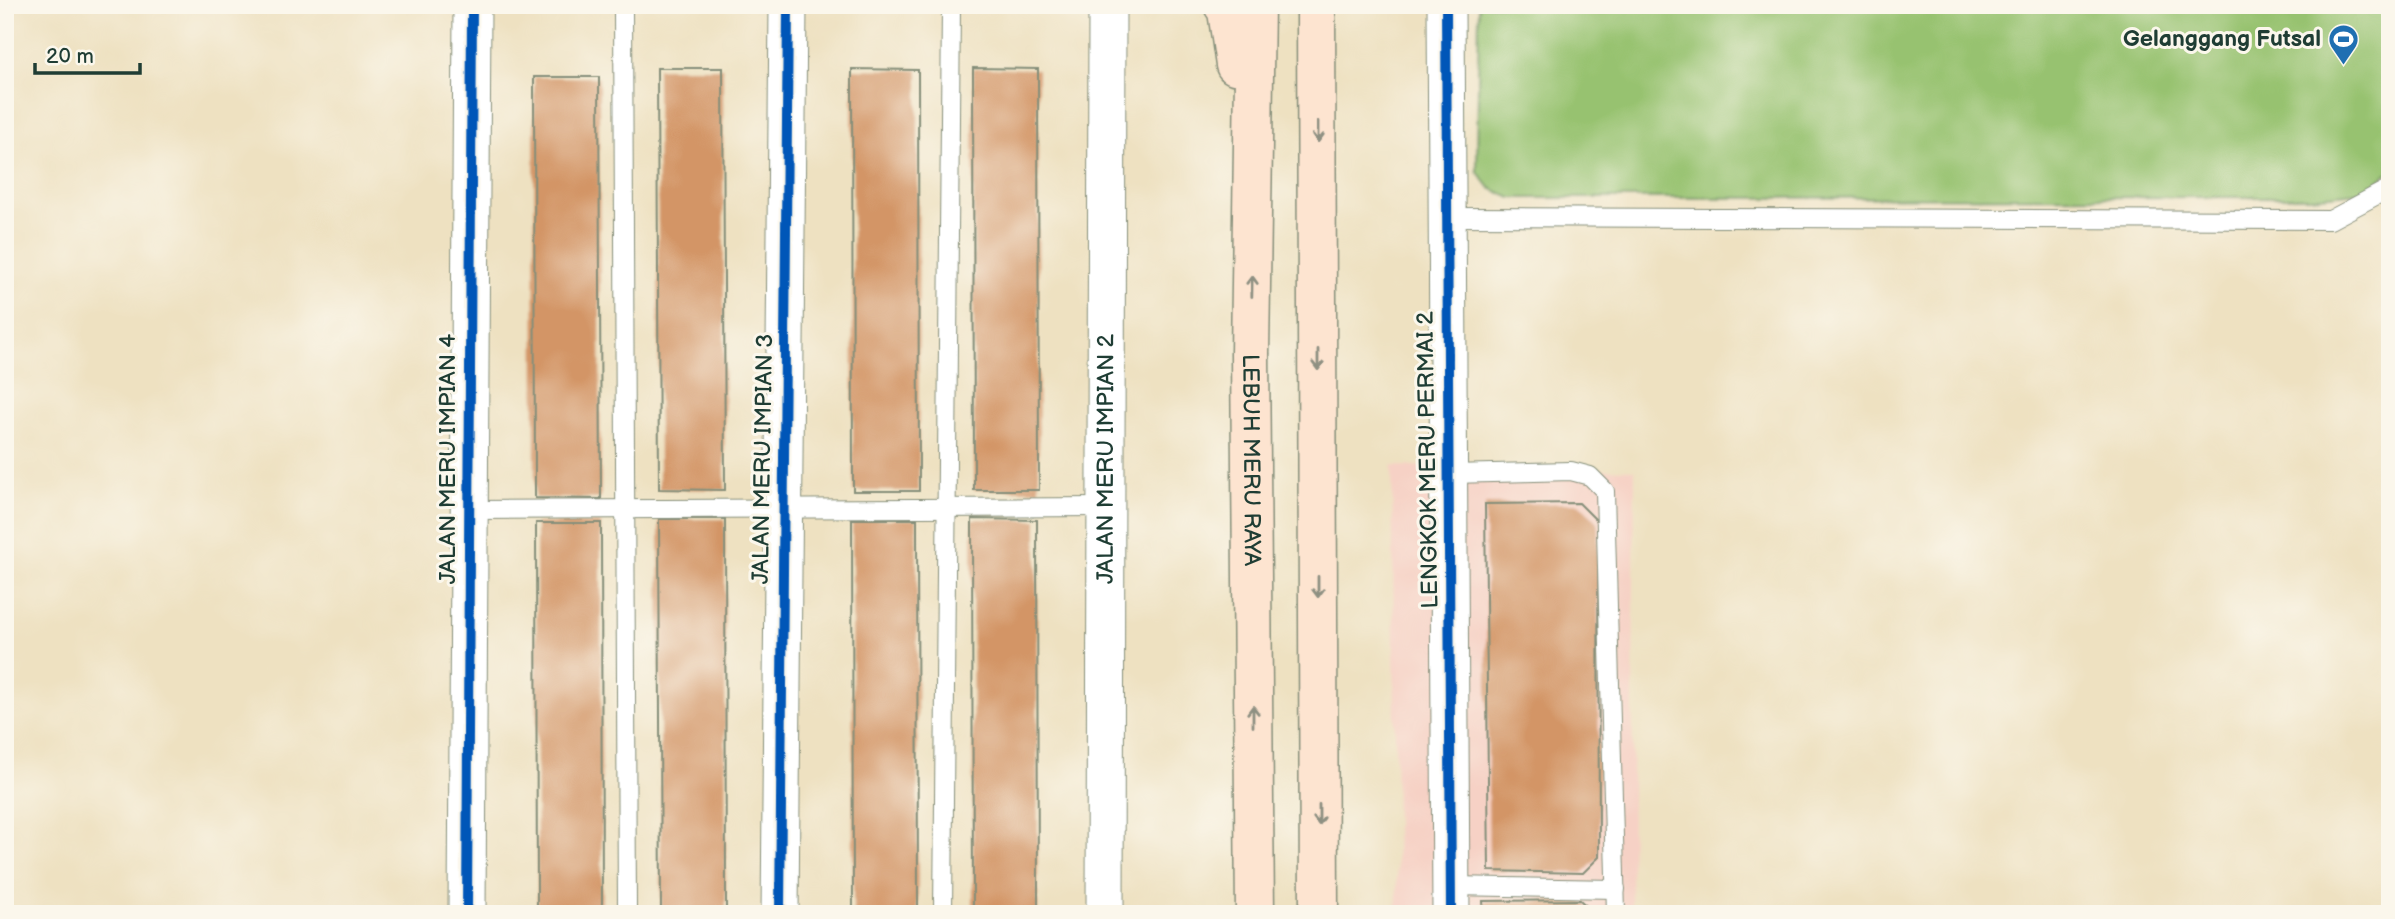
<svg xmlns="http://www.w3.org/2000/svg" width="2395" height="919" viewBox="0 0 2395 919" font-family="'Balsamiq Sans',sans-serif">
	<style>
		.built { fill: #f6d1c5 }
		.green { fill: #97c26f; stroke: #5b8052; stroke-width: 2 }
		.building { fill: #d39566 }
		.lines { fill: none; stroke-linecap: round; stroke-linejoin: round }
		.lane-casing { stroke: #868f7a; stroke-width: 20 }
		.street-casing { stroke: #868f7a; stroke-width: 39 }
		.secondary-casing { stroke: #868f7a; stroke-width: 41 }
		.lane { stroke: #fff; stroke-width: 18 }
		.street { stroke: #fff; stroke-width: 37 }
		.secondary { stroke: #fde4d0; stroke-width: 38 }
		.cycleway-casing { stroke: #fbf7ec; stroke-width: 15 }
		.cycleway { stroke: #0057b8; stroke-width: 10 }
		.oneway { stroke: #8e9082 }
		.labels { text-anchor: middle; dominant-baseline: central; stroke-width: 6; stroke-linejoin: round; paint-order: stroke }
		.poi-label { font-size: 23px; font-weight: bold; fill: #1f3d34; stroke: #fbf7ec; text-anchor: end }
		.street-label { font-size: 23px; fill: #1f3d34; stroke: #fbf7ec }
	</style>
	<rect width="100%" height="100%" fill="#fbf7ec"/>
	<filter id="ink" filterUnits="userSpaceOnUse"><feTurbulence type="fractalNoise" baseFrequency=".0143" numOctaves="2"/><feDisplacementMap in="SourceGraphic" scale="14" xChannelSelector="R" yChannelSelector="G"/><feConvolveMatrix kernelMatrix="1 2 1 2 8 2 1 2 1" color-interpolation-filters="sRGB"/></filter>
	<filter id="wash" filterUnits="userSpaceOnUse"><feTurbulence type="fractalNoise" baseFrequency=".00686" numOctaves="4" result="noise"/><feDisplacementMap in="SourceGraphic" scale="28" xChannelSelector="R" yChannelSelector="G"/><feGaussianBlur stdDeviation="1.57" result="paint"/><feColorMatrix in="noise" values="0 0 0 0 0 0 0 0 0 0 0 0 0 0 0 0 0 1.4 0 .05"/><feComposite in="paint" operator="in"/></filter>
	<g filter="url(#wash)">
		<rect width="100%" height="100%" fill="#eee1c1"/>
		<polygon class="built" points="1392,466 1635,470 1631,914 1397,914"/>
		<polygon class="green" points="1479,5 2390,5 2390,171 2366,191 2311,197 1511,198 1490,188 1477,171"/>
		<g id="blocks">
			<g class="building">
				<polygon points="657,68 723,68 725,490 659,489"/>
				<polygon points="973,68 1038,69 1039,490 974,490"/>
				<polygon points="852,69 918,70 919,491 853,491"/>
				<polygon points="534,77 599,77 601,499 535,498"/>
				<polygon points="1579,503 1598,522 1599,857 1583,873 1489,871 1485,504"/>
				<polygon points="659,519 725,519 726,914 661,914"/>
				<polygon points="852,519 917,519 918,914 853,914"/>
				<polygon points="972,519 1037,520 1038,914 973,914"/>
				<polygon points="536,523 601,523 602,914 537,914"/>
				<polygon points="1580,900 1595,914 1484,914 1483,901"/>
			</g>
		</g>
	</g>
	<g filter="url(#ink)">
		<use href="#blocks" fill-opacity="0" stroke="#868f7a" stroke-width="2"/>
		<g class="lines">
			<defs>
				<g id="lane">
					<polyline points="623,5 627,914"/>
					<polyline points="1447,217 2330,220 2390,188"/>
					<polyline points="1451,474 1571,471 1590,476 1605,491 1616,914"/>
					<polyline points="469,510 1106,507"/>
					<polyline points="1451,886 1616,889"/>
					<polyline points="943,914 951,5"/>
				</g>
				<g id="street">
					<polyline points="1446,5 1451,914"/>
					<polyline points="467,914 472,5"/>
					<polyline points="780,914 788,5"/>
					<path id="s1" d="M1105 914 1107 5"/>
				</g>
				<g id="secondary">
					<polyline points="1223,5 1227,11 1235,65"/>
					<path id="s2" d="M1255 5 1250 354 1255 914"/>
					<polyline points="1316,5 1319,914"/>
				</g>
			</defs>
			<use href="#lane" class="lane-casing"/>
			<use href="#street" class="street-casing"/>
			<use href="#secondary" class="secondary-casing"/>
			<use href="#lane" class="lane"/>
			<use href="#street" class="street"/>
			<use href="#secondary" class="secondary"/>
			<defs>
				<g id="cycleway">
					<polyline points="1446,5 1451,914"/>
					<polyline points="467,914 472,5"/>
					<polyline points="780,914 788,5"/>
				</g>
			</defs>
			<use href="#cycleway" class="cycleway-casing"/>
			<use href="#cycleway" class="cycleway"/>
		</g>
		<defs><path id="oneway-shaft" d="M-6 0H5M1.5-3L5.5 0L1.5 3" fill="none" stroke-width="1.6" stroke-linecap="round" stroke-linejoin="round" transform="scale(1.75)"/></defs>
		<g class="oneway">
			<use href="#oneway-shaft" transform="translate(1318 132) rotate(90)"/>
			<use href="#oneway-shaft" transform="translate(1252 286) rotate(-89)"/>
			<use href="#oneway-shaft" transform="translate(1318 360) rotate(90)"/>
			<use href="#oneway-shaft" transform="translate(1318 587) rotate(90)"/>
			<use href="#oneway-shaft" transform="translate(1253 716) rotate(-90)"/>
			<use href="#oneway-shaft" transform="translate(1319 815) rotate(90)"/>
		</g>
	</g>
	<defs>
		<symbol id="stadium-pin" viewBox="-11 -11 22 30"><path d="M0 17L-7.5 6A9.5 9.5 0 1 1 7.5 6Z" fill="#1f6fb2" stroke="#fbf7ec"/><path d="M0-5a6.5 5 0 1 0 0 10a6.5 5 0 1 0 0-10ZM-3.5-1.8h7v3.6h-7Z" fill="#fff"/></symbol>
	</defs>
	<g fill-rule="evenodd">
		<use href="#stadium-pin" x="2326" y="22" width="35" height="47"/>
	</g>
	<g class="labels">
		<g class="poi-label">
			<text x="2321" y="39">Gelanggang Futsal</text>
		</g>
		<g class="street-label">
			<text transform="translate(448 459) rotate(-90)">JALAN MERU IMPIAN 4</text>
			<text transform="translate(763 459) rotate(-89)">JALAN MERU IMPIAN 3</text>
			<text stroke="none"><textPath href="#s2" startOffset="455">LEBUH MERU RAYA</textPath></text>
			<text stroke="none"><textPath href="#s1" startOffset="455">JALAN MERU IMPIAN 2</textPath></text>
			<text transform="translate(1428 460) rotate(-91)">LENGKOK MERU PERMAI 2</text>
		</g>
	</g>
	<rect width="2395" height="919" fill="none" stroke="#fbf7ec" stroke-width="28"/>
	<path d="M35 63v10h105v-10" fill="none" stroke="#1f3d34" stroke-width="3.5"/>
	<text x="46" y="63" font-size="21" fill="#1f3d34" stroke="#fbf7ec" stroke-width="5" paint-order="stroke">20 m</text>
</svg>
